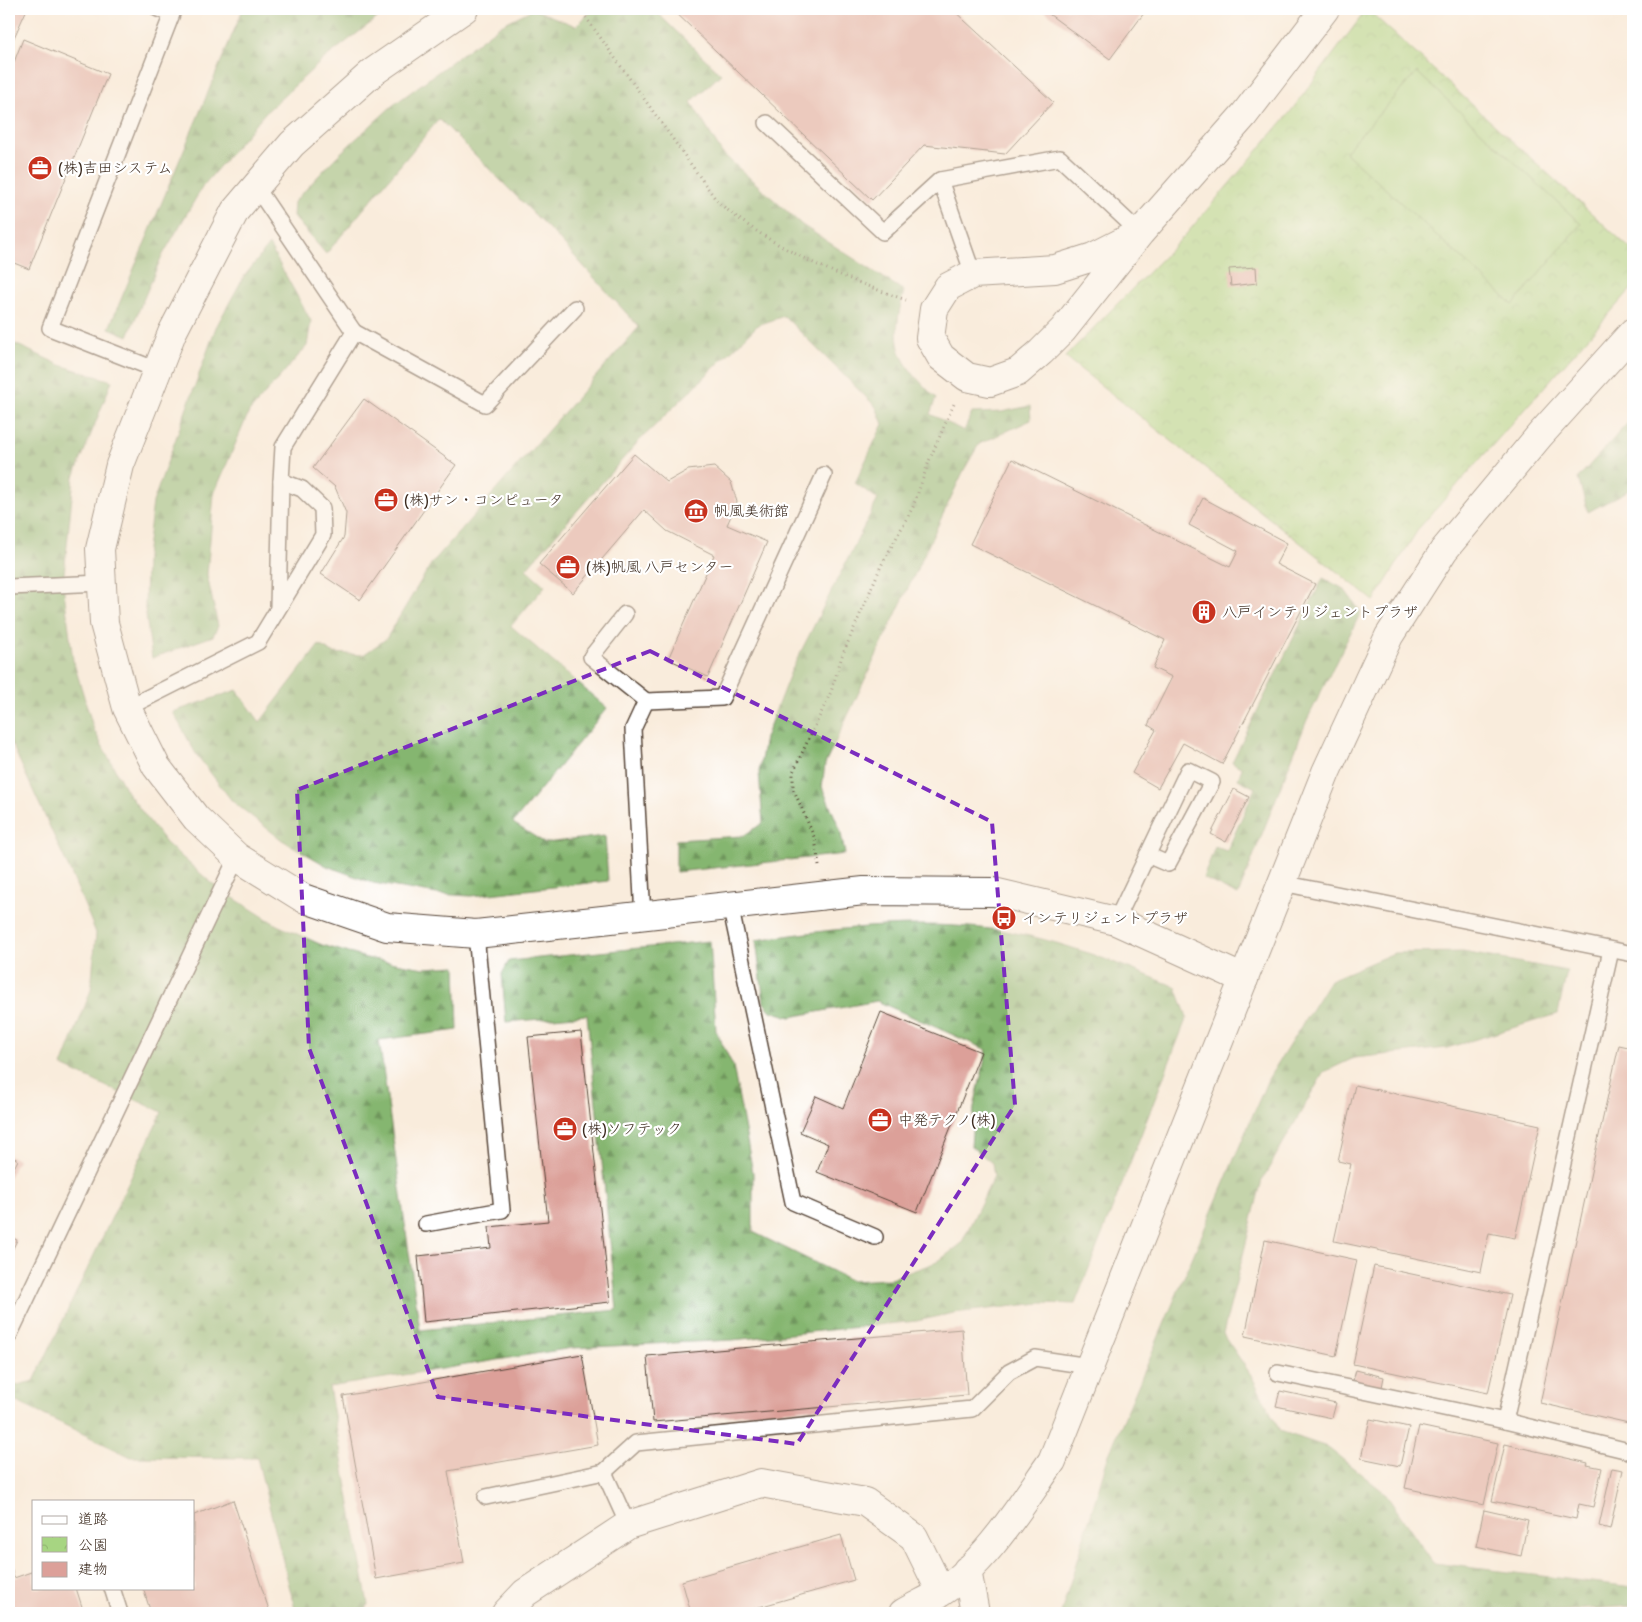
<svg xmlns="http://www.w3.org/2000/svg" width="1642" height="1622" viewBox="0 0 1642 1622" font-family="Itim,'Klee One',sans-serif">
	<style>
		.forest { fill: url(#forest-firs); stroke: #607047 }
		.park { fill: url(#park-crowns); stroke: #718050 }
		.pitch { fill: #a7d582; stroke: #718050 }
		.building { fill: #dca099 }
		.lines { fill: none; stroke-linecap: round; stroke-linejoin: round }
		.lane-casing { stroke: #58473a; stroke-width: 18 }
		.street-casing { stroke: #58473a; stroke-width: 30 }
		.secondary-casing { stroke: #58473a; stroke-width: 30 }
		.path { stroke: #58473a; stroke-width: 3; stroke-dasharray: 1 4; stroke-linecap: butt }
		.lane { stroke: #fff; stroke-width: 15 }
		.street { stroke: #fff; stroke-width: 28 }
		.secondary { stroke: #fff; stroke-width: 28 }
		.marked { fill: none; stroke: #7b2cbf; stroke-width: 4; stroke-dasharray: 10 6; stroke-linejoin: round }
		.labels { text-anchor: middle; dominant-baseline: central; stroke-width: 4.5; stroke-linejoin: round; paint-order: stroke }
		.poi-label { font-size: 15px; fill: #3b2a1e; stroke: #fff; text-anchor: start }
	</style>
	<defs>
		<pattern id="forest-firs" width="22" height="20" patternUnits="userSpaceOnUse" patternTransform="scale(1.25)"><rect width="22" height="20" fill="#85b670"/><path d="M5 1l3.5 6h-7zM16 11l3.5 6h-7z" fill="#6e945b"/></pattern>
		<pattern id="park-crowns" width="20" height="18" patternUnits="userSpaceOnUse" patternTransform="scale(1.25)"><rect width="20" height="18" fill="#a7d582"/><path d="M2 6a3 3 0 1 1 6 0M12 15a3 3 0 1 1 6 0" fill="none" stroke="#91b770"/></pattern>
	</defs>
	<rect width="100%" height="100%" fill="#fff"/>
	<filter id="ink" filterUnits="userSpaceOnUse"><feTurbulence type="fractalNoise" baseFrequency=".02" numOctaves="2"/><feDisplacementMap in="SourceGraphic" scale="10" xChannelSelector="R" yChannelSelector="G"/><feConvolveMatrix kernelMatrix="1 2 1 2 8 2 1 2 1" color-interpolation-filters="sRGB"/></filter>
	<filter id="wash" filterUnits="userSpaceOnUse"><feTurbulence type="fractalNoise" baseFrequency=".0096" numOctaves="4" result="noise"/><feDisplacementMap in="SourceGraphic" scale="20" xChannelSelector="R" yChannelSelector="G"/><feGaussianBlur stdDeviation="1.12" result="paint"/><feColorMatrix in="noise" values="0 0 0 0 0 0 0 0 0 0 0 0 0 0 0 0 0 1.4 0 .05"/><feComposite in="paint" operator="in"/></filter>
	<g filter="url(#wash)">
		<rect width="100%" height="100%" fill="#f9ecdc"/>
		<g class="forest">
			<polygon points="243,9 389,9 325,58 264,114 203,186 161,258 128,336 109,328"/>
			<path d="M533 9 576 26 594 9H653L721 74 691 102 722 153 802 225 904 291C890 346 896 359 936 398L930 414 964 431 972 413 1001 412 1030 406 1031 420 979 444 964 470 825 764 822 787 840 829 845 854 676 872V840L743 836 763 823 759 772 765 738 791 671 878 499 855 483 883 424 876 407 784 316 758 325 637 443 526 569 545 586 511 626 607 708 513 823 545 843 605 836 608 881 471 896 437 894 373 883 327 866 282 840 232 801 196 754 173 712 237 690 260 722 319 645 333 653 363 655 386 639 431 564 639 327 557 237 439 119 326 254 293 216 294 202 335 158 392 106 501 25Z"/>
			<polygon points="269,245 311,321 307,346 249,412 214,494 207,575 218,626 213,636 152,658 145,609 146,557 153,502 216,327 243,278"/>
			<path d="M9 341 60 365 112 381 74 477 63 584 73 660 94 730 127 792 166 843 216 887 277 925 322 945 366 958 424 968 456 966 458 1030 379 1040 420 1330 617 1310 587 1015 506 1022 502 974 509 961 710 941 716 1031 733 1066 753 1173V1232L852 1281 890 1279 937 1262 961 1244 994 1176 992 1163 971 1146 974 1107 987 1050 877 1001 790 1017 771 1011 764 1003 756 940C839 928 915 919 998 930 1059 939 1119 964 1176 987L1187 1017 1075 1304 1041 1303 954 1313 917 1321 732 1340 572 1348 329 1387 368 1604 365 1613H296L257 1458 131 1457 17 1402 9 1404V1387L34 1381 162 1112 62 1066 91 990 96 933 71 873 9 738Z"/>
			<polygon points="1633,417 1633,488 1588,512 1578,478"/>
			<polygon points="1323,578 1344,589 1361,612 1307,720 1238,895 1203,878 1215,847 1227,851 1255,788 1238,779 1242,768 1232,762"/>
			<polygon points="1463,952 1567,971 1558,1014 1447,1048 1354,1058 1324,1072 1262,1180 1223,1334 1251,1375 1280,1431 1327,1447 1385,1493 1433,1563 1633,1587 1633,1606 1524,1613 1061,1613 1109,1454 1268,1079 1330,980 1394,953"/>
		</g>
		<polygon class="park" points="1367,9 1633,251 1633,287 1419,528 1374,601 1065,357 1188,232 1288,115"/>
		<polygon class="pitch" points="1417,72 1581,224 1513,305 1345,152"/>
		<g id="blocks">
			<g class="building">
				<polygon points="9,9 27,9 12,42 9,41"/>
				<polygon points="672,9 952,9 1053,102 1005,154 924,145 872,200"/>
				<polygon points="1042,9 1147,9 1110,59"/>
				<polygon points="23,39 108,74 29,269 9,261 9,75"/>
				<polygon points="1256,267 1257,283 1231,286 1229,269"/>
				<polygon points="364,399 456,465 360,600 321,574 344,537 346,513 335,487 313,468"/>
				<polygon points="634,454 667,482 688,470 714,467 731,482 737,502 727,525 767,542 708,677 668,659 714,555 667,531 644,510 573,593 539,564"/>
				<polygon points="1012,459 1230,567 1238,551 1189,525 1203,498 1287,543 1276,564 1315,584 1222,764 1183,743 1158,788 1132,773 1156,730 1148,725 1172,677 1153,668 1165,640 970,544"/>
				<polygon points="1234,789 1249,797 1226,842 1211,834"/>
				<polygon points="881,1012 981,1052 917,1212 817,1172 828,1144 800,1132 816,1096 843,1108"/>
				<polygon points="581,1032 610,1302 424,1322 418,1256 491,1248 489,1227 548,1221 528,1037"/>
				<polygon points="1619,1045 1633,1048 1633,1424 1540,1403"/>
				<polygon points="1355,1085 1540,1125 1515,1238 1489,1233 1481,1272 1334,1241 1351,1164 1338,1161"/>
				<polygon points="9,1155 18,1160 9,1178"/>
				<polygon points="9,1236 17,1240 9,1257"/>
				<polygon points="1265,1240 1357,1260 1336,1356 1245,1336"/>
				<polygon points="1374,1266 1510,1295 1488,1393 1353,1364"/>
				<polygon points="962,1329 967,1395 653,1422 647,1356"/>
				<polygon points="582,1354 598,1445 448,1471 464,1563 376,1579 343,1396"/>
				<polygon points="1356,1370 1384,1377 1382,1387 1353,1381"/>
				<polygon points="1280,1391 1336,1403 1332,1418 1276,1406"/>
				<polygon points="1370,1419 1409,1427 1400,1466 1361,1458"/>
				<polygon points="1419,1426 1498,1443 1484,1505 1405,1488"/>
				<polygon points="1505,1444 1588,1463 1587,1465 1602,1468 1593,1507 1579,1504 1576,1519 1492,1501"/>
				<polygon points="1612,1468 1623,1470 1610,1529 1599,1526"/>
				<polygon points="233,1500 270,1613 151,1613 143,1588 194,1588 194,1515"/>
				<polygon points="1484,1510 1528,1520 1521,1556 1476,1546"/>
				<polygon points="841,1535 854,1580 738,1613 691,1613 682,1581"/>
				<polygon points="9,1561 14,1578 34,1571 34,1588 76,1588 84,1613 9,1613"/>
			</g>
		</g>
	</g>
	<g filter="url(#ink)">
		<use href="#blocks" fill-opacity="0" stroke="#58473a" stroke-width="1"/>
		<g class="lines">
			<defs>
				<g id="lane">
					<polyline points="767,123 883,232 940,180 1060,158 1140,233"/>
					<polyline points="940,180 973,274"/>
					<polyline points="354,332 485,404 575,308"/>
					<polyline points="157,370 50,328 172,14 158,9"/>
					<polyline points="9,587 102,583"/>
					<polyline points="278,607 281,481"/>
					<polyline points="625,614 591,657 646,701 633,729 643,917"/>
					<polyline points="646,701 722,698 824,475"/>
					<polyline points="127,708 258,642 323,535 322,508 302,489 281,481 283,447 354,332 256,187"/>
					<polyline points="1282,883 1633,954"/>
					<polyline points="730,905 793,1202 875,1237"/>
					<polyline points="1116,921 1188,770 1212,782 1168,864 1147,855"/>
					<polyline points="426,1224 502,1210 476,934"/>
					<polyline points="9,1336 237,857"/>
					<polyline points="1278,1373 1505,1421 1633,1452"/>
					<polyline points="1505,1421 1611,950"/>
					<polyline points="604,1472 628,1525"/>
					<polyline points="486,1497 604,1472 636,1443 972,1409 1009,1372 1035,1358 1089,1366"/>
					<polyline points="112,1588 120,1613"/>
				</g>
				<g id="street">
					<polyline points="464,9 373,72 292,144 235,211 172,333 120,465 100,549 104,623 127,708 156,766 196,818 237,857 303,898 387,927 476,934 864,891 994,892 1116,921 1244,979"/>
					<polyline points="1140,233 1093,257 1055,269 973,274 948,287 934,309 930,338 941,357 967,377 990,382 1018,372 1041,352 1063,330 1140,233 1244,115 1325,9"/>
					<polyline points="967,1570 975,1613"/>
					<polyline points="506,1613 525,1593 628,1525 761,1483 865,1502 914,1537 941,1592"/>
				</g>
				<path id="secondary" d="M903 1613C915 1606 928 1600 940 1593 986 1563 1021 1505 1052 1461L1326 772 1389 636 1444 550 1540 435 1633 332"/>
			</defs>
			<use href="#lane" class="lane-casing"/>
			<use href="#street" class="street-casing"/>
			<use href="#secondary" class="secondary-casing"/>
			<g class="path">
				<path d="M580 9 717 201C770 248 840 277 906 300"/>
				<polyline points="819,866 815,839 793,788 793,772 831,692 842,656 881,566 913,507 929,461 954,404"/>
			</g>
			<use href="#lane" class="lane"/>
			<use href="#street" class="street"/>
			<use href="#secondary" class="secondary"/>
		</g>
	</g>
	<path d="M0 0H1642V1622H0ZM650 651 992 822 1015 1105 797 1444 438 1397 309 1048 297 790Z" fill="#f9ecdc" fill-opacity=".55" fill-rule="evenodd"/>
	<path class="marked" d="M650 651 992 822 1015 1105 797 1444 438 1397 309 1048 297 790Z"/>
	<defs>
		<symbol id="office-disc" viewBox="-11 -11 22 22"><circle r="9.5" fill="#c8321e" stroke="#fff"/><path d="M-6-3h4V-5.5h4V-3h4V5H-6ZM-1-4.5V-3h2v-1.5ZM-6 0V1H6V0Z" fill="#fff"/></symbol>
		<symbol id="museum-disc" viewBox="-11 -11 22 22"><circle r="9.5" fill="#c8321e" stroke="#fff"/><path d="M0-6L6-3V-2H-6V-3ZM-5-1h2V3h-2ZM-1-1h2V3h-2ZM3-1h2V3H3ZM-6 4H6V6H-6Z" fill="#fff"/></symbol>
		<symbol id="building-disc" viewBox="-11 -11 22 22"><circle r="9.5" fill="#c8321e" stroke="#fff"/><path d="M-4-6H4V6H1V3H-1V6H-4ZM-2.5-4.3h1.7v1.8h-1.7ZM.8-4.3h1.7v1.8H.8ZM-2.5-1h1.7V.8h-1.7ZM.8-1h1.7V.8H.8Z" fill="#fff"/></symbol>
		<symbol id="bus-disc" viewBox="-11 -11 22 22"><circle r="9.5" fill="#c8321e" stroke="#fff"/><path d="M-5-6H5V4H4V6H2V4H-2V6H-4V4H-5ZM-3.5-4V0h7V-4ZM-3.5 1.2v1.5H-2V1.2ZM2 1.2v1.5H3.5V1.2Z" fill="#fff"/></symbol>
	</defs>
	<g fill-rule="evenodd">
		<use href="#office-disc" x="26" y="154" width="28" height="28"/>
		<use href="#office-disc" x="372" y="486" width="28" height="28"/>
		<use href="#museum-disc" x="682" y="497" width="28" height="28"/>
		<use href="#office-disc" x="554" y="553" width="28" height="28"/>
		<use href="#building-disc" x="1190" y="598" width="28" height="28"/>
		<use href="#bus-disc" x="990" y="904" width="28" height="28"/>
		<use href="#office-disc" x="866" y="1106" width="28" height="28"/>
		<use href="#office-disc" x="551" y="1115" width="28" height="28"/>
	</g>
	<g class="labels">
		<g class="poi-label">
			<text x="58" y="168">(株)吉田システム</text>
			<text x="404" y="500">(株)サン・コンピュータ</text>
			<text x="714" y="511">帆風美術館</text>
			<text x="586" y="567">(株)帆風 八戸センター</text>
			<text x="1222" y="612">八戸インテリジェントプラザ</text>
			<text x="1022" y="918">インテリジェントプラザ</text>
			<text x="898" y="1120">中発テクノ(株)</text>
			<text x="582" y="1129">(株)ソフテック</text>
		</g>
	</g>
	<rect width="1642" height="1622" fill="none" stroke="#fff" stroke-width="30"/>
	<rect x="32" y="1500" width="162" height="90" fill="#ffffff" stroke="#b1aaa5"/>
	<rect x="42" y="1516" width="25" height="8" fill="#ffffff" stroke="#b1aaa5"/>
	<text x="78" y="1524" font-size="15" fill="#3b2a1e">道路</text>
	<rect x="42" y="1537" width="25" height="15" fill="url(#park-crowns)" stroke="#b1aaa5"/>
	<text x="78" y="1550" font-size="15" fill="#3b2a1e">公園</text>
	<rect x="42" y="1562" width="25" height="15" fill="#dca099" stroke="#b1aaa5"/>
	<text x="78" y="1574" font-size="15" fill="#3b2a1e">建物</text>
</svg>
